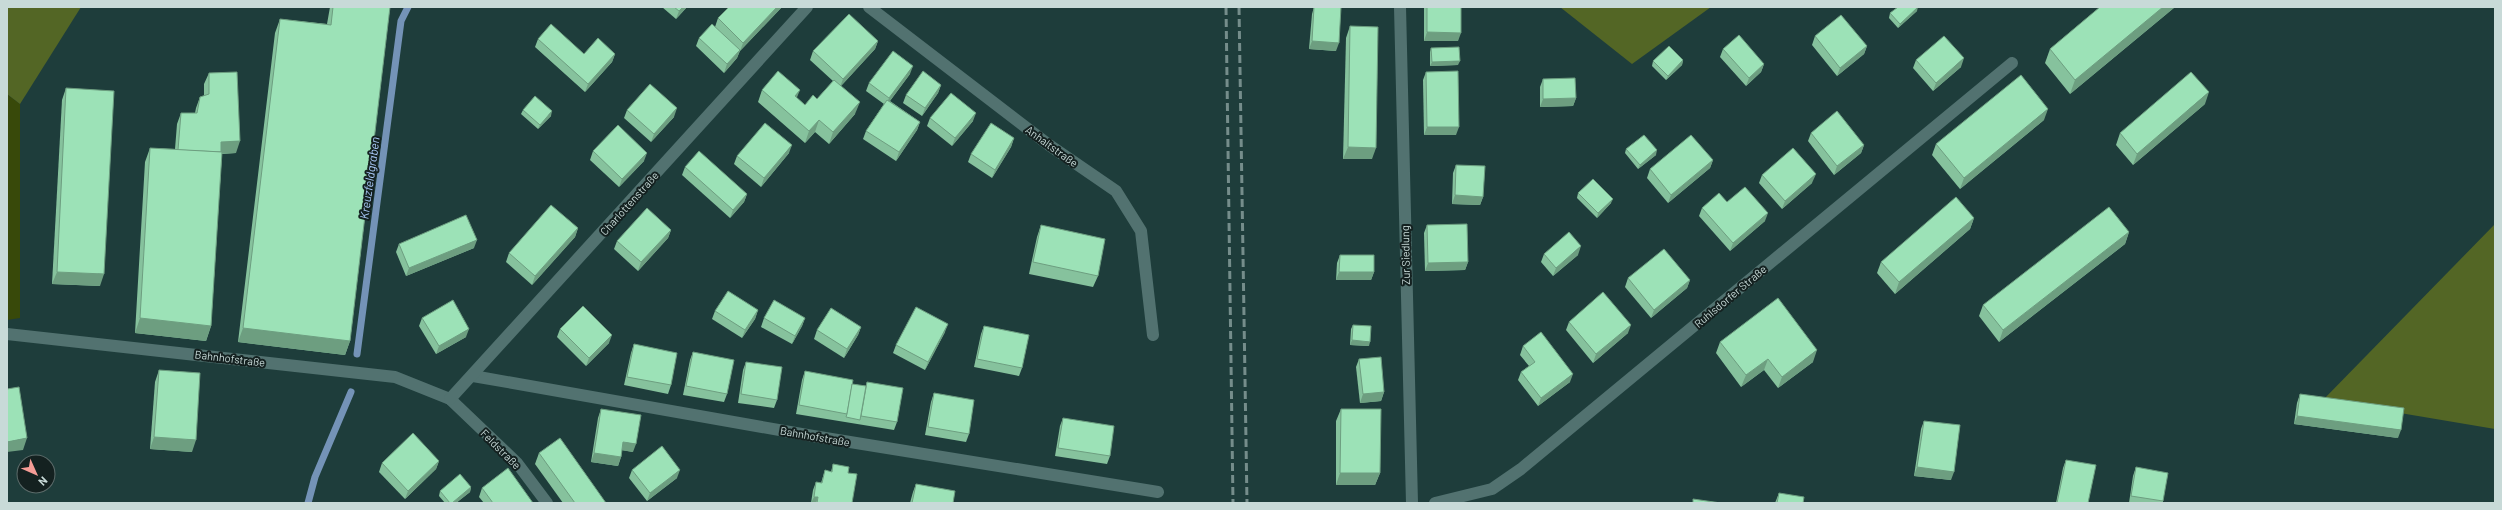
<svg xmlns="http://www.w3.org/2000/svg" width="2502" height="510" viewBox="0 0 2502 510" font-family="Barlow,sans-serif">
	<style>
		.green { fill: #38490a }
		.forest { fill: #536625 }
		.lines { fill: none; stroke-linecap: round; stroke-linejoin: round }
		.stream { stroke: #7493b7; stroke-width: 7 }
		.minor { stroke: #527270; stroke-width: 12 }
		.rail { stroke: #758d8b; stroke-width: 3; stroke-dasharray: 8 4; stroke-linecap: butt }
		.wall { fill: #86c29d }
		.shaded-wall { fill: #6d9e80 }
		.building { fill: #9ce2b7; stroke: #6d9e80 }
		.labels { text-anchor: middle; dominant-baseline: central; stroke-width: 4; stroke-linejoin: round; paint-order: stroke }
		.street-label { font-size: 11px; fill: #c8dad8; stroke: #142120 }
		.water-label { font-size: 12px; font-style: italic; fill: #a8c8f6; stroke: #142120 }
	</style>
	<rect width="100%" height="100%" fill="#1e3d3b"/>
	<polygon class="green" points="7,94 20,104 20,318 7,320"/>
	<g class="forest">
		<polygon points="7,7 81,7 20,104 7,94"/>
		<polygon points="1560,7 1711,7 1632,64"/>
		<polygon points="2495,224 2495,429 2323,400"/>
	</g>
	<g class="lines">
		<g class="stream">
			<polyline points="357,354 401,21 408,7"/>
			<polyline points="308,503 315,477 351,392"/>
		</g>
		<g class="minor">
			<polyline points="869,7 1049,145 1116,191 1141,231 1153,335"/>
			<polyline points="1400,7 1412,503"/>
			<polyline points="7,334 395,377 450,399 517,463 547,503"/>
			<polyline points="473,376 813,436 1158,492"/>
			<polyline points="450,399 807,7"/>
			<polyline points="1435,503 1492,489 1521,469 2012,63"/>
		</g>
		<g class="rail">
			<polyline points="1226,7 1233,503"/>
			<polyline points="1239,7 1247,503"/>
		</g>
	</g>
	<g class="wall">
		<polygon points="330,7 390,7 350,341 345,355 238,342 275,33 280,19 327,24"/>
		<polygon points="662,7 687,7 676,19"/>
		<polygon points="729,7 782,7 740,51 737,58 724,73 696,46 699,38 715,27 718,18"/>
		<polygon points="1314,7 1336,7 1336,51 1309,49 1312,14"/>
		<polygon points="1424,7 1461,7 1458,41 1424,41"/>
		<polygon points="2100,7 2175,7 2070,94 2045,63 2050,49"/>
		<polygon points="1917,11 1898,28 1889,18 1890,13"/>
		<polygon points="1350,26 1372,159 1343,159 1346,38"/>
		<polygon points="1815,36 1867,46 1864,54 1837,76 1812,45"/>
		<polygon points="538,39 584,54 615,54 612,62 585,92 535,47"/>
		<polygon points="878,41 875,49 841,86 855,114 829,144 815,132 805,143 758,102 762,90 797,98 805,105 817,99 833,81 810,60 813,51"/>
		<polygon points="1431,48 1458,65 1430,66 1430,52"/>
		<polygon points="1723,49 1764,64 1761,72 1746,86 1720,57"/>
		<polygon points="1683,60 1682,65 1666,80 1652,66 1653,61"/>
		<polygon points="1916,60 1961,67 1933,91 1913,68"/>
		<polygon points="1426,72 1456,135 1424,135 1423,80"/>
		<polygon points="209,73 236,153 222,154 211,326 206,341 135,333 145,162 150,148 175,149 177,124 181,113 195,113 196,108 200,97 204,96 204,84"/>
		<polygon points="910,74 890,101 920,122 917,130 896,161 863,139 866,131 884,104 866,91 869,83"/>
		<polygon points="1543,79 1576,98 1573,106 1540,107 1540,87"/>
		<polygon points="941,85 938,93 922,116 903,103 906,95"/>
		<polygon points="66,88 100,286 52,284 62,100"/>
		<polygon points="2205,104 2133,165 2116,145 2120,133"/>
		<polygon points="523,110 551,116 538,129 521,114"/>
		<polygon points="627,110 674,117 651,142 624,118"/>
		<polygon points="930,118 973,121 952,146 927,126"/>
		<polygon points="2044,120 1960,189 1932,155 1936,144"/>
		<polygon points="1811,133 1864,145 1861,153 1834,175 1808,141"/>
		<polygon points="1014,138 1011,147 992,178 968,162 971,154"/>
		<polygon points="1626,149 1656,155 1638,169 1625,153"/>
		<polygon points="593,151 644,161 619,187 590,160"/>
		<polygon points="789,153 761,187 734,164 737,156"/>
		<polygon points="1713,160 1710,168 1668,203 1647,178 1650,169"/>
		<polygon points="1456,165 1483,197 1480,205 1452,204 1453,173"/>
		<polygon points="685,167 747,194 744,202 730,218 682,175"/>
		<polygon points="1762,175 1812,183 1782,209 1759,183"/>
		<polygon points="1578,193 1611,203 1597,218 1577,198"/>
		<polygon points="1727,202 1765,221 1730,251 1699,216 1702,208"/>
		<polygon points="1974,218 1970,229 1895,294 1877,273 1881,262"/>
		<polygon points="1041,225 1098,276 1093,287 1029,274 1037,237"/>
		<polygon points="1427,225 1468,262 1465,270 1425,271 1424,233"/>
		<polygon points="578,228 575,237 532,285 506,262 509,253"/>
		<polygon points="671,230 668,238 638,271 614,249 617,241"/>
		<polygon points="2129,232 2125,244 1999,342 1979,316 1983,305"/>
		<polygon points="399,244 474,248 406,276 396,252"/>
		<polygon points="1544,254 1578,255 1553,276 1541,262"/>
		<polygon points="1340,255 1374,272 1371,280 1336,280 1337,263"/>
		<polygon points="1628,278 1690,280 1687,288 1651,318 1625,287"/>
		<polygon points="758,310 755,319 742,338 712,319 715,311"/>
		<polygon points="422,318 466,337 436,354 419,326"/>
		<polygon points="764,318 805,318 802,326 792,344 761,327"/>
		<polygon points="1569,322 1628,333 1593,363 1566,330"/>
		<polygon points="1353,325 1369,346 1350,345 1351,329"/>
		<polygon points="984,326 1022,368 1019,376 974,367 981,334"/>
		<polygon points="861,327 858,335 844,358 814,339 817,330"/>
		<polygon points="560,329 609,343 586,366 557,337"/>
		<polygon points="945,332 925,370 893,353 896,345"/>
		<polygon points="1720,342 1813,362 1778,388 1764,370 1741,387 1716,353"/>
		<polygon points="634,344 671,385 668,394 624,385 631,353"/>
		<polygon points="1523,346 1570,382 1538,406 1518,380 1521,372 1529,366 1520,355"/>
		<polygon points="693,352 727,394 724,402 683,395 690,360"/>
		<polygon points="1359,359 1384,392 1381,401 1360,403 1356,367"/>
		<polygon points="746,362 777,400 774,408 738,403 743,370"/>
		<polygon points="159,370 192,452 150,449 155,382"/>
		<polygon points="805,371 852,384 866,386 867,382 897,422 894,430 796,414 802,380"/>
		<polygon points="934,393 969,434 966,442 925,435 931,402"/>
		<polygon points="2300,394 2398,438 2294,424 2297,403"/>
		<polygon points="601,409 633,452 622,450 621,457 618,466 591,462 598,418"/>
		<polygon points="1341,409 1380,473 1375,485 1336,485 1336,421"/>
		<polygon points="1063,418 1110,456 1107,464 1055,456 1060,426"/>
		<polygon points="1924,421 1951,480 1914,476 1921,429"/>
		<polygon points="539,453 606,503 563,503 535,464"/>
		<polygon points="2066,460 2088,503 2056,503 2063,468"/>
		<polygon points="439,461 436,469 405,499 379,472 382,463"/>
		<polygon points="833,464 848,473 852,503 811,503 813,490 816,482 821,483 825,470 831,472"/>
		<polygon points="2136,467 2163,501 2163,503 2129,503 2133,476"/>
		<polygon points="632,470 677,478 647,501 629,478"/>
		<polygon points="916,484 953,503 910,503 913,492"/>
		<polygon points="471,487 470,492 456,503 445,503 439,496 440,491"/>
		<polygon points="482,488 533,503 484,503 479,497"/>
		<polygon points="1779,493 1803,503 1775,503"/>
	</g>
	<g class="shaded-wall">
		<polygon points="683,7 687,7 676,19 679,11"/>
		<polygon points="777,7 782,7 740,51 743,43"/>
		<polygon points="1918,7 1917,11 1898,28 1900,24"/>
		<polygon points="2163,7 2175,7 2070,94 2075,80"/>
		<polygon points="1427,32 1461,33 1458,41 1424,41"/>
		<polygon points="878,41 875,49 840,87 843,79"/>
		<polygon points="1312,41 1339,43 1336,51 1309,49"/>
		<polygon points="1867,46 1864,54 1837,76 1840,68"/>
		<polygon points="740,50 737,58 724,73 727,64"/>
		<polygon points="615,54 612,62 585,92 588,84"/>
		<polygon points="1964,58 1961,67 1933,91 1936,83"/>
		<polygon points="1683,60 1682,65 1666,80 1668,76"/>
		<polygon points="1460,61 1458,65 1430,66 1432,62"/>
		<polygon points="1764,64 1761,72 1746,86 1749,78"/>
		<polygon points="913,66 910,74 886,106 889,98"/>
		<polygon points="941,85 938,93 922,116 925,108"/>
		<polygon points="800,90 795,102 795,96"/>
		<polygon points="2209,92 2205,104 2133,165 2137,154"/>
		<polygon points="1576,98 1573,106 1540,107 1543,99"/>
		<polygon points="860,102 855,114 829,144 833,132"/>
		<polygon points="677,108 674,117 651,142 654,134"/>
		<polygon points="2048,109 2044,120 1960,189 1964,178"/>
		<polygon points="552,111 551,116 538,129 540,125"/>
		<polygon points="976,113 973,121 952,146 955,138"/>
		<polygon points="819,120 815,132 805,143 809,131"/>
		<polygon points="920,122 917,130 896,161 899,152"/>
		<polygon points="1427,127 1459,127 1456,135 1424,135"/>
		<polygon points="1014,138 1011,147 992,178 995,170"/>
		<polygon points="240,141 236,153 216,154 221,142"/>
		<polygon points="792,145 789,153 761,187 764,178"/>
		<polygon points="1864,145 1861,153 1834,175 1837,166"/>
		<polygon points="1348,147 1376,148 1372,159 1343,159"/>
		<polygon points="1657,150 1656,155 1638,169 1640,165"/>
		<polygon points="647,153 644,161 619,187 622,179"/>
		<polygon points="1713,160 1710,168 1668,203 1671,195"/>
		<polygon points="1816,174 1812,183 1782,209 1785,201"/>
		<polygon points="747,194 744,202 730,218 733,210"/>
		<polygon points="1455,195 1483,197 1480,205 1452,204"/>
		<polygon points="1613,199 1611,203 1597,218 1598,213"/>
		<polygon points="1768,213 1765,221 1730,251 1733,243"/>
		<polygon points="1974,218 1970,229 1895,294 1899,282"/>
		<polygon points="578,228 575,237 532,285 535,276"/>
		<polygon points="671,230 668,238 638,271 641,262"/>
		<polygon points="2129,232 2125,244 1999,342 2003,330"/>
		<polygon points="477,240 474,248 406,276 409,268"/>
		<polygon points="1581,246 1578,255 1553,276 1556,268"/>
		<polygon points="1468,262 1465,270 1425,271 1428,263"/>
		<polygon points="57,272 104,274 100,286 52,284"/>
		<polygon points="1339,272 1374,272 1371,280 1336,280"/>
		<polygon points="1690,280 1687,288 1651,318 1654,310"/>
		<polygon points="758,310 755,319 742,338 745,330"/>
		<polygon points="140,318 211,326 206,341 135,333"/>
		<polygon points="805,318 802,326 792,344 795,336"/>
		<polygon points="948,324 945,332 925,370 928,362"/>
		<polygon points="1631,325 1628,333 1593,363 1596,354"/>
		<polygon points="861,327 858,335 844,358 847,349"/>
		<polygon points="243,328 350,341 345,355 238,342"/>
		<polygon points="469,329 466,337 436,354 439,346"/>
		<polygon points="612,335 609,343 586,366 589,358"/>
		<polygon points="1352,340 1370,342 1369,346 1350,345"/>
		<polygon points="1817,350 1813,362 1778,388 1782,377"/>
		<polygon points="1768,359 1764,370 1741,387 1746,375"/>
		<polygon points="1573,374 1570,382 1538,406 1541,398"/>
		<polygon points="1384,392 1381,401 1360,403 1363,394"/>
		<polygon points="2297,416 2401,430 2398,438 2294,424"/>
		<polygon points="154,437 196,440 192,452 150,449"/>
		<polygon points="27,438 23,450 7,452 7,442"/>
		<polygon points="623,442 636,444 633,452 620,450"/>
		<polygon points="594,453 621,457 618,466 591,462"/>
		<polygon points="439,461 436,469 405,499 408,491"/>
		<polygon points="1917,467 1954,472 1951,480 1914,476"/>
		<polygon points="680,470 677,478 647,501 650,493"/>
		<polygon points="1340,473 1380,473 1375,485 1336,485"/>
		<polygon points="471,487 470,492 456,503 452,503"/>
		<polygon points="814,497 818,497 816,503 811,503"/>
	</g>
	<g class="building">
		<polygon points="333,7 390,7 350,341 243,328 280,19 331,25"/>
		<polygon points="674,7 683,7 679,11"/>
		<polygon points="729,7 777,7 743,43 718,18"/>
		<polygon points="1314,7 1341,7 1339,43 1312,41"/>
		<polygon points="1427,7 1461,7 1461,33 1427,32"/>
		<polygon points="1898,7 1918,7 1900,24 1890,13"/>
		<polygon points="2100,7 2163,7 2075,80 2050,49"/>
		<polygon points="849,14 878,41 843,79 813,51"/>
		<polygon points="1841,15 1867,46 1840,68 1815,36"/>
		<polygon points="551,24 584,54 598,38 615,54 588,84 538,39"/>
		<polygon points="712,24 740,50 727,64 699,38"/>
		<polygon points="1350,26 1378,27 1376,148 1348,147"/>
		<polygon points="1739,35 1764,64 1749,78 1723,49"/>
		<polygon points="1944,36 1964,58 1936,83 1916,60"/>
		<polygon points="1669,46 1683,60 1668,76 1653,61"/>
		<polygon points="1459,47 1460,61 1432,62 1431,48"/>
		<polygon points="893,51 913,66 889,98 869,83"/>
		<polygon points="778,71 800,90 795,96 805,105 813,95 817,99 834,80 860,102 833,132 819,120 809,131 762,90"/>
		<polygon points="923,71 941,85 925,108 906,95"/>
		<polygon points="1458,71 1459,127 1427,127 1426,72"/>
		<polygon points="237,72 240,141 221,142 221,152 178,150 181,113 197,113 200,97 209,94 209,73"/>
		<polygon points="2191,72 2209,92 2137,154 2120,133"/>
		<polygon points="2021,75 2048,109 1964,178 1936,144"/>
		<polygon points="1575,78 1576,98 1543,99 1543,79"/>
		<polygon points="650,84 677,108 654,134 627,110"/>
		<polygon points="66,88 114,91 104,274 57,272"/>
		<polygon points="951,93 976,113 955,138 930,118"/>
		<polygon points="535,96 552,111 540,125 523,110"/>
		<polygon points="887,100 920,122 899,152 866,131"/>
		<polygon points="1837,111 1864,145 1837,166 1811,133"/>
		<polygon points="765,123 792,145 764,178 737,156"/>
		<polygon points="991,123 1014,138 995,170 971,154"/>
		<polygon points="618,125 647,153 622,179 593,151"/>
		<polygon points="1644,135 1657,150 1640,165 1626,149"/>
		<polygon points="1691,135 1713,160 1671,195 1650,169"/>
		<polygon points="150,148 222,152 211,326 140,318"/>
		<polygon points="1793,148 1816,174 1785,201 1762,175"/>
		<polygon points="699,151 747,194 733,210 685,167"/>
		<polygon points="1456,165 1485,166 1483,197 1455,195"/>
		<polygon points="1593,179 1613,199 1598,213 1578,193"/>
		<polygon points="1745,187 1768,213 1733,243 1702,208 1719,193 1727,202"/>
		<polygon points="1956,197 1974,218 1899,282 1881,262"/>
		<polygon points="551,205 578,228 535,276 509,253"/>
		<polygon points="2109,207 2129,232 2003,330 1983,305"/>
		<polygon points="647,208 671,230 641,262 617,241"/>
		<polygon points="466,215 477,240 409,268 399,244"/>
		<polygon points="1467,224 1468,262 1428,263 1427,225"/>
		<polygon points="1041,225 1105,239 1098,276 1033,262"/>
		<polygon points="1569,232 1581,246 1556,268 1544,254"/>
		<polygon points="1664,249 1690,280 1654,310 1628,278"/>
		<polygon points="1340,255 1374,255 1374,272 1339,272"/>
		<polygon points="728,291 758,310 745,330 715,311"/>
		<polygon points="1603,292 1631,325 1596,354 1569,322"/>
		<polygon points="1778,298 1817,350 1782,377 1768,359 1746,375 1720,342"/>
		<polygon points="453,300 469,329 439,346 422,318"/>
		<polygon points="774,300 805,318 795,336 764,318"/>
		<polygon points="583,306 612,335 589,358 560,329"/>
		<polygon points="916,307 948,324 928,362 896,345"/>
		<polygon points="831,308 861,327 847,349 817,330"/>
		<polygon points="1353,325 1371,326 1370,342 1352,340"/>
		<polygon points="984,326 1029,335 1022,368 977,359"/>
		<polygon points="1541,332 1573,374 1541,398 1521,372 1535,362 1523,346"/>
		<polygon points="634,344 677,353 671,385 627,377"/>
		<polygon points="693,352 734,360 727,394 686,386"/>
		<polygon points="1381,357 1384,392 1363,394 1359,359"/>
		<polygon points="746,362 782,367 777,400 741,394"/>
		<polygon points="159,370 200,373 196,440 154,437"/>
		<polygon points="805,371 853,380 847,414 799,405"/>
		<polygon points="867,382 903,388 897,422 861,416"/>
		<polygon points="852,384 866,386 860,420 846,417 847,414"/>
		<polygon points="19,387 27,438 7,442 7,389"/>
		<polygon points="934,393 974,400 969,434 928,427"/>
		<polygon points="2300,394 2404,408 2401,430 2297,416"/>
		<polygon points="601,409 641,415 636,444 623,442 621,457 594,453"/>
		<polygon points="1341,409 1381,409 1380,473 1340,473"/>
		<polygon points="1063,418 1114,426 1110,456 1058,448"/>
		<polygon points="1924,421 1960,425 1954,472 1917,467"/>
		<polygon points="413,433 439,461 408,491 382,463"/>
		<polygon points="560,438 606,503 575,503 539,453"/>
		<polygon points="662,446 680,470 650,493 632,470"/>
		<polygon points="2066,460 2096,465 2088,503 2057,503"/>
		<polygon points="833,464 849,467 848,473 857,474 852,503 817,503 818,497 814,497 816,482 822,483 825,470 832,472"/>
		<polygon points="2136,467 2168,473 2163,501 2131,496"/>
		<polygon points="508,468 533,503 493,503 482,488"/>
		<polygon points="460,474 471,487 452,503 450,503 440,491"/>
		<polygon points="916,484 955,491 953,503 912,503"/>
		<polygon points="1779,493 1804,497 1803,503 1777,503"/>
		<polygon points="1693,499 1721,503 1693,503"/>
	</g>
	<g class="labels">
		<g class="street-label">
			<text transform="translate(1052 146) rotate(36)">Anhaltstraße</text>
			<text transform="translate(629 203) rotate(-48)">Charlottenstraße</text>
			<text transform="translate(1405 255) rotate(-91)">Zur Siedlung</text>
			<text transform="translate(1730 296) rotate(-40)">Ruhlsdorfer Straße</text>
			<text transform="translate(230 358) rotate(7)">Bahnhofstraße</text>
			<text transform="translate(815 436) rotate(10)">Bahnhofstraße</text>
			<text transform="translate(501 449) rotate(45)">Feldstraße</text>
		</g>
		<g class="water-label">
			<text transform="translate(369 178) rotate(-82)">Kreuzfeldgraben</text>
		</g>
	</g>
	<rect width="2502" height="510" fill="none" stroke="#c8dad8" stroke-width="16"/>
	<g transform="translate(36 474) rotate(135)"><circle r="19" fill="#142120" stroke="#5c6b6a"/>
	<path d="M0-3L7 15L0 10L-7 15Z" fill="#f59c96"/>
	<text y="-6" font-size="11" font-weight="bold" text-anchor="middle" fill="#c8dad8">N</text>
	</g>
</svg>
